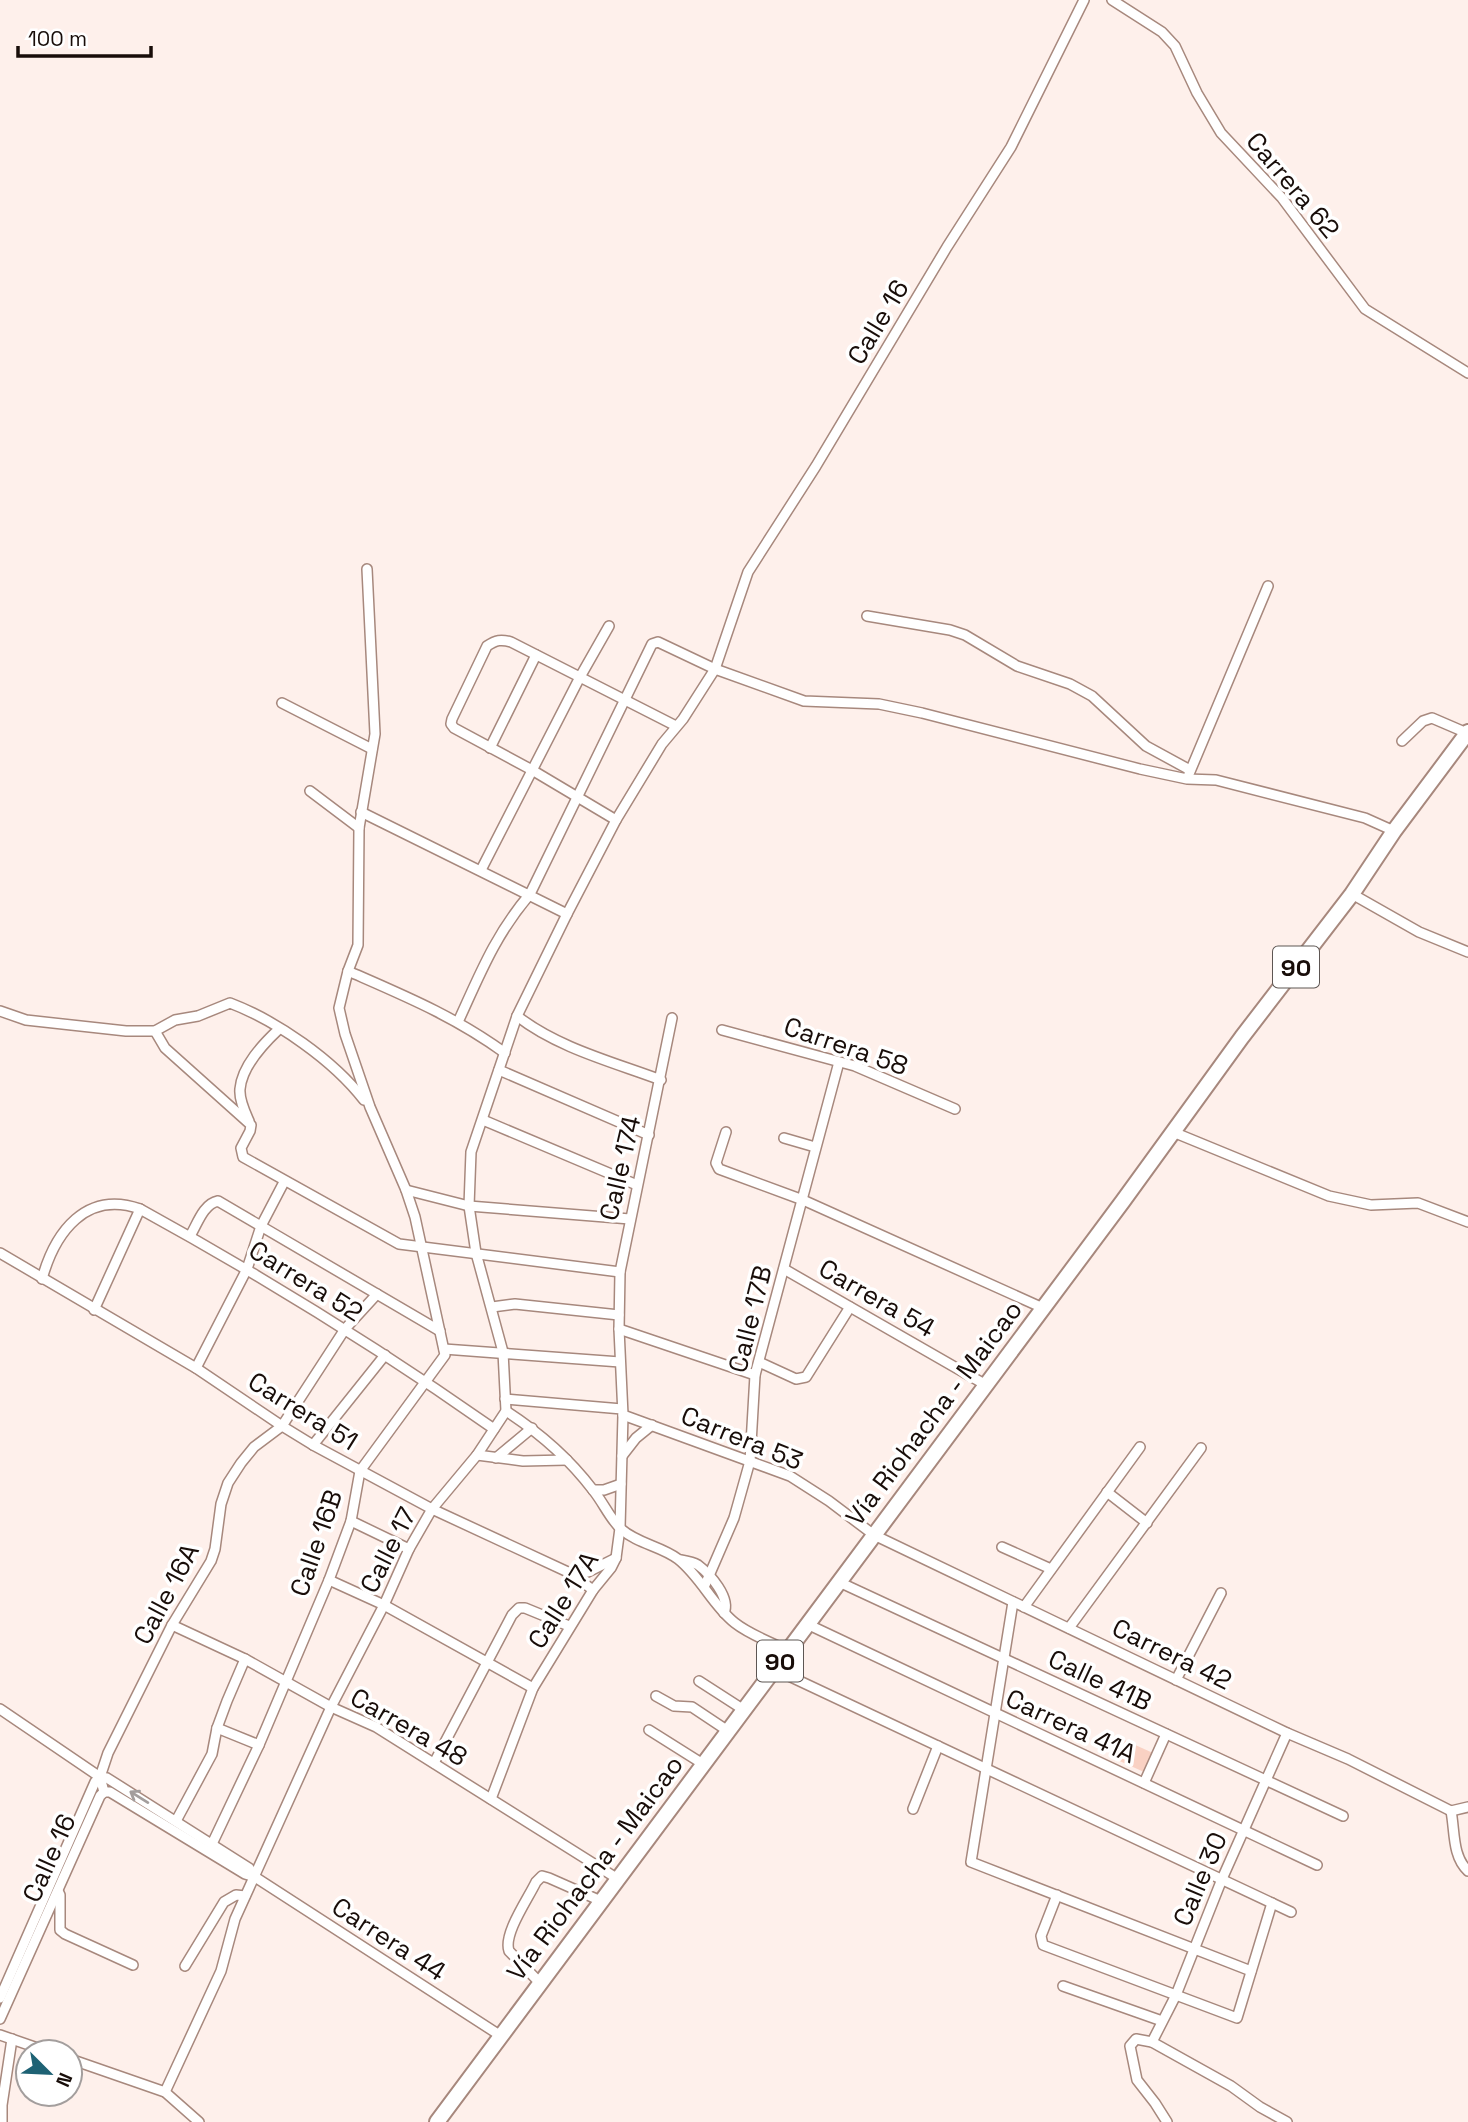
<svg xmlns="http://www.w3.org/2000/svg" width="1468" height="2122" viewBox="0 0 1468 2122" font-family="'Space Grotesk',sans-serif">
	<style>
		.green { fill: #f9d1c3 }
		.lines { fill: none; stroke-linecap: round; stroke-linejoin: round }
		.minor-casing { stroke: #a7887d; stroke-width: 12 }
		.trunk-casing { stroke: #a7887d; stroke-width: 18 }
		.minor { stroke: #fff; stroke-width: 9 }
		.trunk { stroke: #fff; stroke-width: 14 }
		.oneway { stroke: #a39e9d }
		.labels { text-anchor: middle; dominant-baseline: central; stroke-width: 7; stroke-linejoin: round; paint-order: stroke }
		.shield { fill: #fff; stroke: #5d5653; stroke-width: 2 }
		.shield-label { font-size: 24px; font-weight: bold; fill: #180d09 }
		.street-label { font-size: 26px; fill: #180d09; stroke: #fff }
	</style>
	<rect width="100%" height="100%" fill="#fef0eb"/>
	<polygon class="green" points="1122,1739 1153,1753 1144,1772 1113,1758"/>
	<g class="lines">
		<defs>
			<g id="minor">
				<polyline points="1112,0 1162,32 1175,46 1197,93 1221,133 1282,198 1365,309 1468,373"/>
				<polyline points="867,616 950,630 965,635 1017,666 1070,684 1092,696 1146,746 1190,770"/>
				<polyline points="282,703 372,749"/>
				<polyline points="1402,741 1423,721 1432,718 1467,733"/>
				<polyline points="490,748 536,655"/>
				<polyline points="1189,774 1268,586"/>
				<polyline points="310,791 359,828"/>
				<polyline points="361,812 567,914"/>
				<path d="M616 820 532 770 454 728 451 724 452 719 487 646C496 640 501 639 511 642L676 726"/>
				<polyline points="481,870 580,677 609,626"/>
				<polyline points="1352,894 1419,932 1468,952"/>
				<path d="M348 971C405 996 454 1016 505 1053"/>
				<path d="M0 1011 26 1020 126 1031H155L175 1020 198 1016 230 1003C277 1021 333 1060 364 1100"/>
				<path d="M517 1016C558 1048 613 1062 661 1080"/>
				<path d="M458 1022C480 974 495 935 530 894L652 644 658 642 715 669 804 701 879 704 922 713 1140 769 1187 779 1216 780 1365 818 1394 831"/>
				<polyline points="722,1030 855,1066 955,1109"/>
				<polyline points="155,1031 165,1048 251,1125 250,1131 241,1148 243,1157 399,1244 620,1272"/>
				<polyline points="499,1070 649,1135"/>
				<polyline points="483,1120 637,1185"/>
				<path d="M249 1121C245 1112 239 1100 240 1089 242 1066 263 1044 279 1029"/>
				<polyline points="726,1132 716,1163 719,1169 803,1200 1043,1308"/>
				<polyline points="1173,1132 1329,1196 1371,1205 1418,1203 1468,1222"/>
				<polyline points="784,1138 815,1147"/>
				<polyline points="406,1190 469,1206 630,1219"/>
				<path d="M190 1236C197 1225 203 1204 218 1201L440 1331"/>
				<polyline points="0,1253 196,1368 282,1426 313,1445 432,1509 570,1573 593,1590"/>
				<polyline points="784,1269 986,1385"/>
				<path d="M42 1279C55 1232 86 1190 140 1209 262 1276 380 1349 494 1429"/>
				<polyline points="492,1307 515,1304 619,1315"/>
				<polyline points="94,1310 140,1209"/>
				<polyline points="619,1329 755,1375"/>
				<polyline points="444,1349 620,1362"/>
				<polyline points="759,1362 796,1379 806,1377 850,1307"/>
				<polyline points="196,1368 247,1269 261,1226 284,1182"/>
				<polyline points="505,1399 622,1409"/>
				<path d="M506 1411C540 1433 568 1457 593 1490 603 1502 610 1519 621 1529 638 1544 661 1546 678 1559 701 1577 713 1606 735 1623 750 1635 771 1642 788 1651"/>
				<polyline points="623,1415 790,1476 829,1501 874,1535 1287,1733 1348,1759 1451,1811"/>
				<polyline points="313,1445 385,1355"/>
				<polyline points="477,1455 523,1461 567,1460"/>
				<polyline points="622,1456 636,1438 652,1425"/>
				<polyline points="496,1458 532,1428"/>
				<polyline points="593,1490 604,1490 621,1484"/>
				<polyline points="1107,1492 1147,1523"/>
				<polyline points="351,1521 409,1549"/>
				<polyline points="1002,1547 1051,1569"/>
				<path d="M681 1560C687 1561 693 1562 698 1565 710 1574 731 1598 724 1613"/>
				<polyline points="570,1573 588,1572 616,1558"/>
				<polyline points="329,1580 384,1605 533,1688"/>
				<polyline points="839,1582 1343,1816"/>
				<polyline points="705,1585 734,1518 750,1461 755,1375 839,1062"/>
				<polyline points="1013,1602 971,1862 1251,1971"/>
				<polyline points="1024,1607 1140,1447"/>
				<polyline points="807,1624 1317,1865"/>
				<polyline points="172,1625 245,1659 331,1707 376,1727 618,1879"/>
				<polyline points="1069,1628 1201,1448"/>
				<polyline points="774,1669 1291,1912"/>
				<polyline points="1176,1680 1221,1593"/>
				<polyline points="699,1681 744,1710"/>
				<polyline points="656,1696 674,1706 692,1707 728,1731"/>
				<polyline points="0,1709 100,1777 107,1778 249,1868 255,1877"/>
				<polyline points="217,1728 259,1745"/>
				<polyline points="649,1730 703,1764"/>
				<polyline points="434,1763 512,1615 519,1608 525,1608 569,1626"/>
				<polyline points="1144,1783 1166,1734"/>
				<polyline points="104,1792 100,1777 108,1753 172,1625 211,1561 215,1549 221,1504 228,1483 241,1463 254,1447 282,1426 345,1329 377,1294"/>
				<polyline points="104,1792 110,1792 245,1874 255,1877 501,2036"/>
				<polyline points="491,1799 533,1688 593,1590 611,1568 616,1558 620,1528 623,1415 619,1329 620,1272 672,1018"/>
				<polyline points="913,1809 938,1746"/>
				<path d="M1451 1811C1455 1831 1452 1856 1468 1871"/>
				<polyline points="1451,1811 1468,1807"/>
				<polyline points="176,1821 212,1754 217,1728 227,1701 245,1659"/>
				<polyline points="212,1844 259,1745 329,1580 351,1521 360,1471 445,1355 415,1217 406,1190 370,1107 345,1034 339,1008 348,971 358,945 359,828 375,734 367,569"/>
				<polyline points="58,1891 60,1895 60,1930 65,1934 133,1965"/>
				<polyline points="1057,1895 1041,1936 1043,1945 1237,2018 1272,1903"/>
				<polyline points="185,1966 224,1902 236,1895 245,1896"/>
				<path d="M540 1983 509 1951C503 1934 528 1899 536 1882L542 1876 549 1878 601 1901"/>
				<polyline points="1063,1986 1162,2021"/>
				<polyline points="0,1998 95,1782 100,1777"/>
				<polyline points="0,2019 100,1796 104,1792"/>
				<polyline points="0,2035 49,2052"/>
				<polyline points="1152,2042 1176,1995 1222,1879 1287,1733"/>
				<polyline points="70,2059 165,2092 199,2122"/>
				<polyline points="165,2092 221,1971 235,1919 331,1707 384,1605 409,1549 432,1509 477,1455 506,1411 503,1352 476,1253 469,1206 471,1152 517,1016 567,914 616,820 662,744 683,719 715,669 748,572 816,466 947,247 1011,147 1084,0"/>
				<polyline points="2,2122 2,2105 12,2039"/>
				<polyline points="1167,2122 1155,2103 1137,2080 1130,2046 1136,2039 1152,2042 1231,2086 1260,2107 1287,2122"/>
			</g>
			<polyline id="trunk" points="437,2122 1123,1201 1242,1037 1352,894 1394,831 1468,732"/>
		</defs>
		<use href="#minor" class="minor-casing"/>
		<use href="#trunk" class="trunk-casing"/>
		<use href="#minor" class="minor"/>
		<use href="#trunk" class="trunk"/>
	</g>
	<defs><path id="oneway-shaft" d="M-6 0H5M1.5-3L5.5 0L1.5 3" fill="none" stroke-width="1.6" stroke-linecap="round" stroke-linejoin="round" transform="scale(1.75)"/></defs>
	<use class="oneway" href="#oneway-shaft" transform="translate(139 1797) rotate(-148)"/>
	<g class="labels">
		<g class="shield">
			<rect x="1273" y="946.5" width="46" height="41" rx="5"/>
			<rect x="757" y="1640.5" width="46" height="41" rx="5"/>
		</g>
		<g class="shield-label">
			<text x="1296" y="967">90</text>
			<text x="780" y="1661">90</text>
		</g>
		<g class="street-label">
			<text transform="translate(1293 185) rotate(50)">Carrera 62</text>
			<text transform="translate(878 322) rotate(-59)">Calle 16</text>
			<text transform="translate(846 1046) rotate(19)">Carrera 58</text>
			<text transform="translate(620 1168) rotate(-77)">Calle 174</text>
			<text transform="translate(306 1281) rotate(32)">Carrera 52</text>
			<text transform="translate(877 1298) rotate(30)">Carrera 54</text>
			<text transform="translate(750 1319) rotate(-76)">Calle 17B</text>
			<text transform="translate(303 1411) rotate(32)">Carrera 51</text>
			<text transform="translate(934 1413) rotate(-53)">Vía Riohacha - Maicao</text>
			<text transform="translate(742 1438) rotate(22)">Carrera 53</text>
			<text transform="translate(316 1543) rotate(-71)">Calle 16B</text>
			<text transform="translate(388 1550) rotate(-63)">Calle 17</text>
			<text transform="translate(166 1594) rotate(-62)">Calle 16A</text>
			<text transform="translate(563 1600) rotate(-58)">Calle 17A</text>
			<text transform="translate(1172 1654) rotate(26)">Carrera 42</text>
			<text transform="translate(1100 1680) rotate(25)">Calle 41B</text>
			<text transform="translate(1071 1726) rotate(25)">Carrera 41A</text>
			<text transform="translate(409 1727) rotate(30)">Carrera 48</text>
			<text transform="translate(49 1858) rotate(-66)">Calle 16</text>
			<text transform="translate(595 1868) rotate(-53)">Vía Riohacha - Maicao</text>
			<text transform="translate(1200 1879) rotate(-67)">Calle 30</text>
			<text transform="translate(389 1939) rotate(33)">Carrera 44</text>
		</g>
	</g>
	<g transform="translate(49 2073) rotate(114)"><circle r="33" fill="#ffffff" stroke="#a39e9d" stroke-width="2"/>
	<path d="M0-5L12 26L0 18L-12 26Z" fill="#1e6274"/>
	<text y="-10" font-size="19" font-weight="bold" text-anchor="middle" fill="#180d09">N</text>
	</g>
	<path d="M18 46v10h133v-10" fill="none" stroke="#180d09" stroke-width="3.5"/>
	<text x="28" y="46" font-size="21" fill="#180d09" stroke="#ffffff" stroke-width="5" paint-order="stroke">100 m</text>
</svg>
